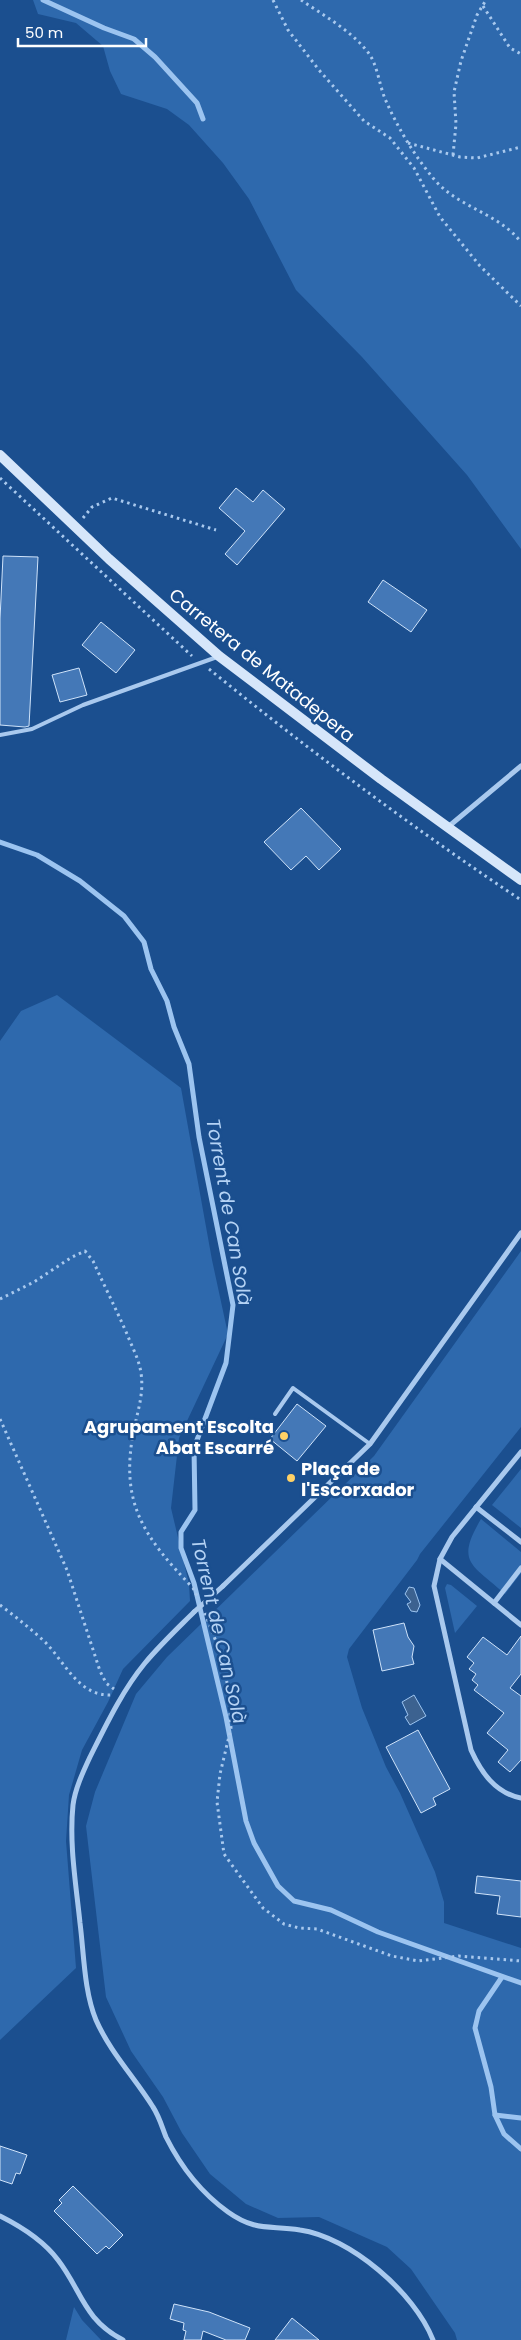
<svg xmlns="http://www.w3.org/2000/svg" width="521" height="2340" viewBox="0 0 521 2340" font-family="Poppins,sans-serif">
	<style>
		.green { fill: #2e69ad }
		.water { fill: #3c6290; stroke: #9cc4f0 }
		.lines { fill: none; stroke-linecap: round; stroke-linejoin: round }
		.stream { stroke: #9cc4f0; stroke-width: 5 }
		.building { fill: #4478b7; stroke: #cfe3fa }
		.path { stroke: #a9c9ee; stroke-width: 3; stroke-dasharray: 2.5 4; stroke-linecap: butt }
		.lane { stroke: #a9c9ee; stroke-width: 4 }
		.street { stroke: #a9c9ee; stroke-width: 5 }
		.secondary { stroke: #d6e6fa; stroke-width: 10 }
		.street-bridge { stroke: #a9c9ee; stroke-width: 5 }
		.poi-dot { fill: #ffd166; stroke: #1b4f8f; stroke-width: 2 }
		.labels { text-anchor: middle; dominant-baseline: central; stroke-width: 5; stroke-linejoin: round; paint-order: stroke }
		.street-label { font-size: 18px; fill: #fff; stroke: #1b4f8f }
		.poi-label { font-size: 18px; font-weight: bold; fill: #fff; stroke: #1b4f8f; text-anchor: end }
		.water-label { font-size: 19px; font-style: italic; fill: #b5d3f5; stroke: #1b4f8f }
	</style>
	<rect width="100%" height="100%" fill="#1b4f8f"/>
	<g class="green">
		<polygon points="33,0 521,0 521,549 467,475 362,357 296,290 249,199 223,163 189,125 167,109 121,94 110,71 103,46 76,23 38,14"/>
		<polygon points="57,995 181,1088 212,1260 228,1334 179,1438 171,1508 189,1584 190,1601 123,1669 108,1702 82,1750 69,1795 66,1841 76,1968 0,2040 0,1041 21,1011"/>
		<polygon points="521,1251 521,1427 420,1554 417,1560 349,1649 347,1657 362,1708 386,1767 400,1793 435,1872 444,1902 444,1923 521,1948 521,2340 457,2340 455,2333 411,2269 387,2247 319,2217 278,2218 246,2204 210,2174 182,2133 163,2097 131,2051 106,1997 86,1826 95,1792 136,1694 167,1657 374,1456"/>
		<polygon points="521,1469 521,1528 492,1505"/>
		<path d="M481 1519 521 1552V1573L505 1594C472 1564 455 1563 481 1519Z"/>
		<polygon points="447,1584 451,1585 477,1606 455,1633 445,1588"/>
		<polygon points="74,2307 82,2320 101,2340 66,2340"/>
	</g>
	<g class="water">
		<polygon points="409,1587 414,1588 420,1605 417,1612 411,1611 407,1604 411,1602 405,1594"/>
		<polygon points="414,1695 426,1716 410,1725 405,1717 408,1715 402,1702"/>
	</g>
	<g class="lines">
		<g class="stream">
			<polyline points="43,0 104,28 134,39 155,57 197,103 203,119"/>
			<polyline points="0,842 37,855 80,881 124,916 144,942 151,969 167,1001 174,1027 189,1064 199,1137 233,1305 226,1363 194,1448 195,1510 181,1532 181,1548 194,1583 226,1717 246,1821 254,1843 278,1886 294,1901 331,1910 378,1932 521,1983"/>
			<polyline points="502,1977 479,2011 475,2028 491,2087 495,2115 504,2134 521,2149"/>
			<polyline points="495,2115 521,2118"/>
		</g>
	</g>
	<g class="building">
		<polygon points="236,488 253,502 263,490 285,509 237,565 225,554 245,531 219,508"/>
		<polygon points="3,556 38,557 29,726 25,727 0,725 0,619"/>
		<polygon points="383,580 427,610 411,632 368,602"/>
		<polygon points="101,622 135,650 116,673 82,645"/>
		<polygon points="79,668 87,695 60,702 52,675"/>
		<polygon points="301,808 341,849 319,870 306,856 291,870 264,842"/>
		<polygon points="297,1404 326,1426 297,1461 270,1439"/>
		<polygon points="404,1623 408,1637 414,1646 412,1657 414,1664 382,1671 373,1630"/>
		<polygon points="521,1636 521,1674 510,1688 521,1696 521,1760 510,1772 498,1762 508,1750 487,1733 504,1713 474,1690 478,1685 472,1680 476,1674 469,1669 474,1663 467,1657 483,1637 507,1655"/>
		<polygon points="418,1730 450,1789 433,1798 436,1805 421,1813 386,1747"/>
		<polygon points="477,1876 521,1881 521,1917 497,1914 500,1896 475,1893"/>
		<polygon points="0,2146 27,2155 20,2174 16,2173 12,2184 0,2180"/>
		<polygon points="73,2186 123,2235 109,2249 106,2246 97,2254 54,2211 62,2203 59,2200"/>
		<polygon points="174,2304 209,2312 250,2328 245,2340 226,2340 203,2331 201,2340 184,2340 186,2331 183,2330 184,2323 170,2319"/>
		<polygon points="292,2318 319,2340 275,2340"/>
	</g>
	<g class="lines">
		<g class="path">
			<polyline points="273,0 288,30 319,70 364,121 390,138 414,168 440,217 480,266 521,306"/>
			<path d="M301 0C323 15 350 30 367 51 378 64 379 86 386 101 398 128 414 155 433 178 458 208 497 212 521 242"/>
			<polyline points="483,6 510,48 521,54"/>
			<polyline points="408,143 460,157 477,158 521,147"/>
			<polyline points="453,155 456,124 454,92 461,61 477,15 486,0"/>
			<polyline points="0,478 192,656"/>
			<polyline points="83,518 92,507 112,498 216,530"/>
			<path d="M209 669C310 751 413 828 521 900"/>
			<path d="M0 1299 34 1282 72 1257 85 1251 93 1261C104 1285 116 1309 127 1334 132 1347 139 1359 141 1373 144 1393 138 1410 134 1429 119 1503 144 1537 193 1588L197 1596"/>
			<polyline points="0,1419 67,1570 100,1671 106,1683 114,1689"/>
			<path d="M0 1605C16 1617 31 1629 45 1642 65 1662 78 1696 111 1695"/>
			<polyline points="205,1613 220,1652 228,1687 231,1728 220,1774 217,1802 224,1854 263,1908 284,1924 299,1928 317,1929 392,1956 418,1961 459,1956 521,1961"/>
		</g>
		<g class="lane">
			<polyline points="0,735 32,729 83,705 217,657"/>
			<polyline points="275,1414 293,1388 370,1444"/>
		</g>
		<g class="street">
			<polyline points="448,827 521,766"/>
			<path d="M521 1452 452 1537 440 1559 434 1586 471 1750C481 1772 495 1793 521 1798"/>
			<polyline points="476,1507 521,1542"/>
			<polyline points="440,1559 521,1625"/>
			<polyline points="223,1586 370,1444 521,1233"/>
			<polyline points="494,1603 521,1568"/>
			<path d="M194 1612C177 1629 160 1645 145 1663 122 1691 106 1725 90 1757 83 1772 75 1789 73 1805 69 1844 76 1884 80 1923 84 1954 84 1991 96 2020 110 2052 135 2078 153 2107 159 2116 162 2127 166 2137 181 2167 200 2192 228 2212 256 2232 270 2225 300 2230 350 2237 415 2293 433 2340"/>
			<path d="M0 2216C22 2227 43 2240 58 2260 82 2291 83 2319 123 2340"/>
		</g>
		<polyline class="secondary" points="0,455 109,559 219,656 381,779 521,880"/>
		<polyline class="street-bridge" points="194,1612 223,1586"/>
	</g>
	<g class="poi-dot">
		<circle cx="284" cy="1436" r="5"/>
		<circle cx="291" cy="1478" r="5"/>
	</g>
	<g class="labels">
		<g class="street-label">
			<text transform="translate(262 665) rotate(39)">Carretera de Matadepera</text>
		</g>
		<g class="poi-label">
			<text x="274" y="1426">Agrupament Escolta<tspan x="274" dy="21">Abat Escarré</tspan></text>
			<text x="301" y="1468" text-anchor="start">Plaça de<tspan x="301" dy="21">l'Escorxador</tspan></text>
		</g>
		<g class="water-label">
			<text transform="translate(229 1212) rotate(80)">Torrent de Can Solà</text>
			<text transform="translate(219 1631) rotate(77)">Torrent de Can Solà</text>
		</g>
	</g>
	<path d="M18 38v8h128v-8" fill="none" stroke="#ffffff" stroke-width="2.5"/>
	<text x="25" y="38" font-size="15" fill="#ffffff" stroke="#1b4f8f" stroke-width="4" paint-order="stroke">50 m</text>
</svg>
